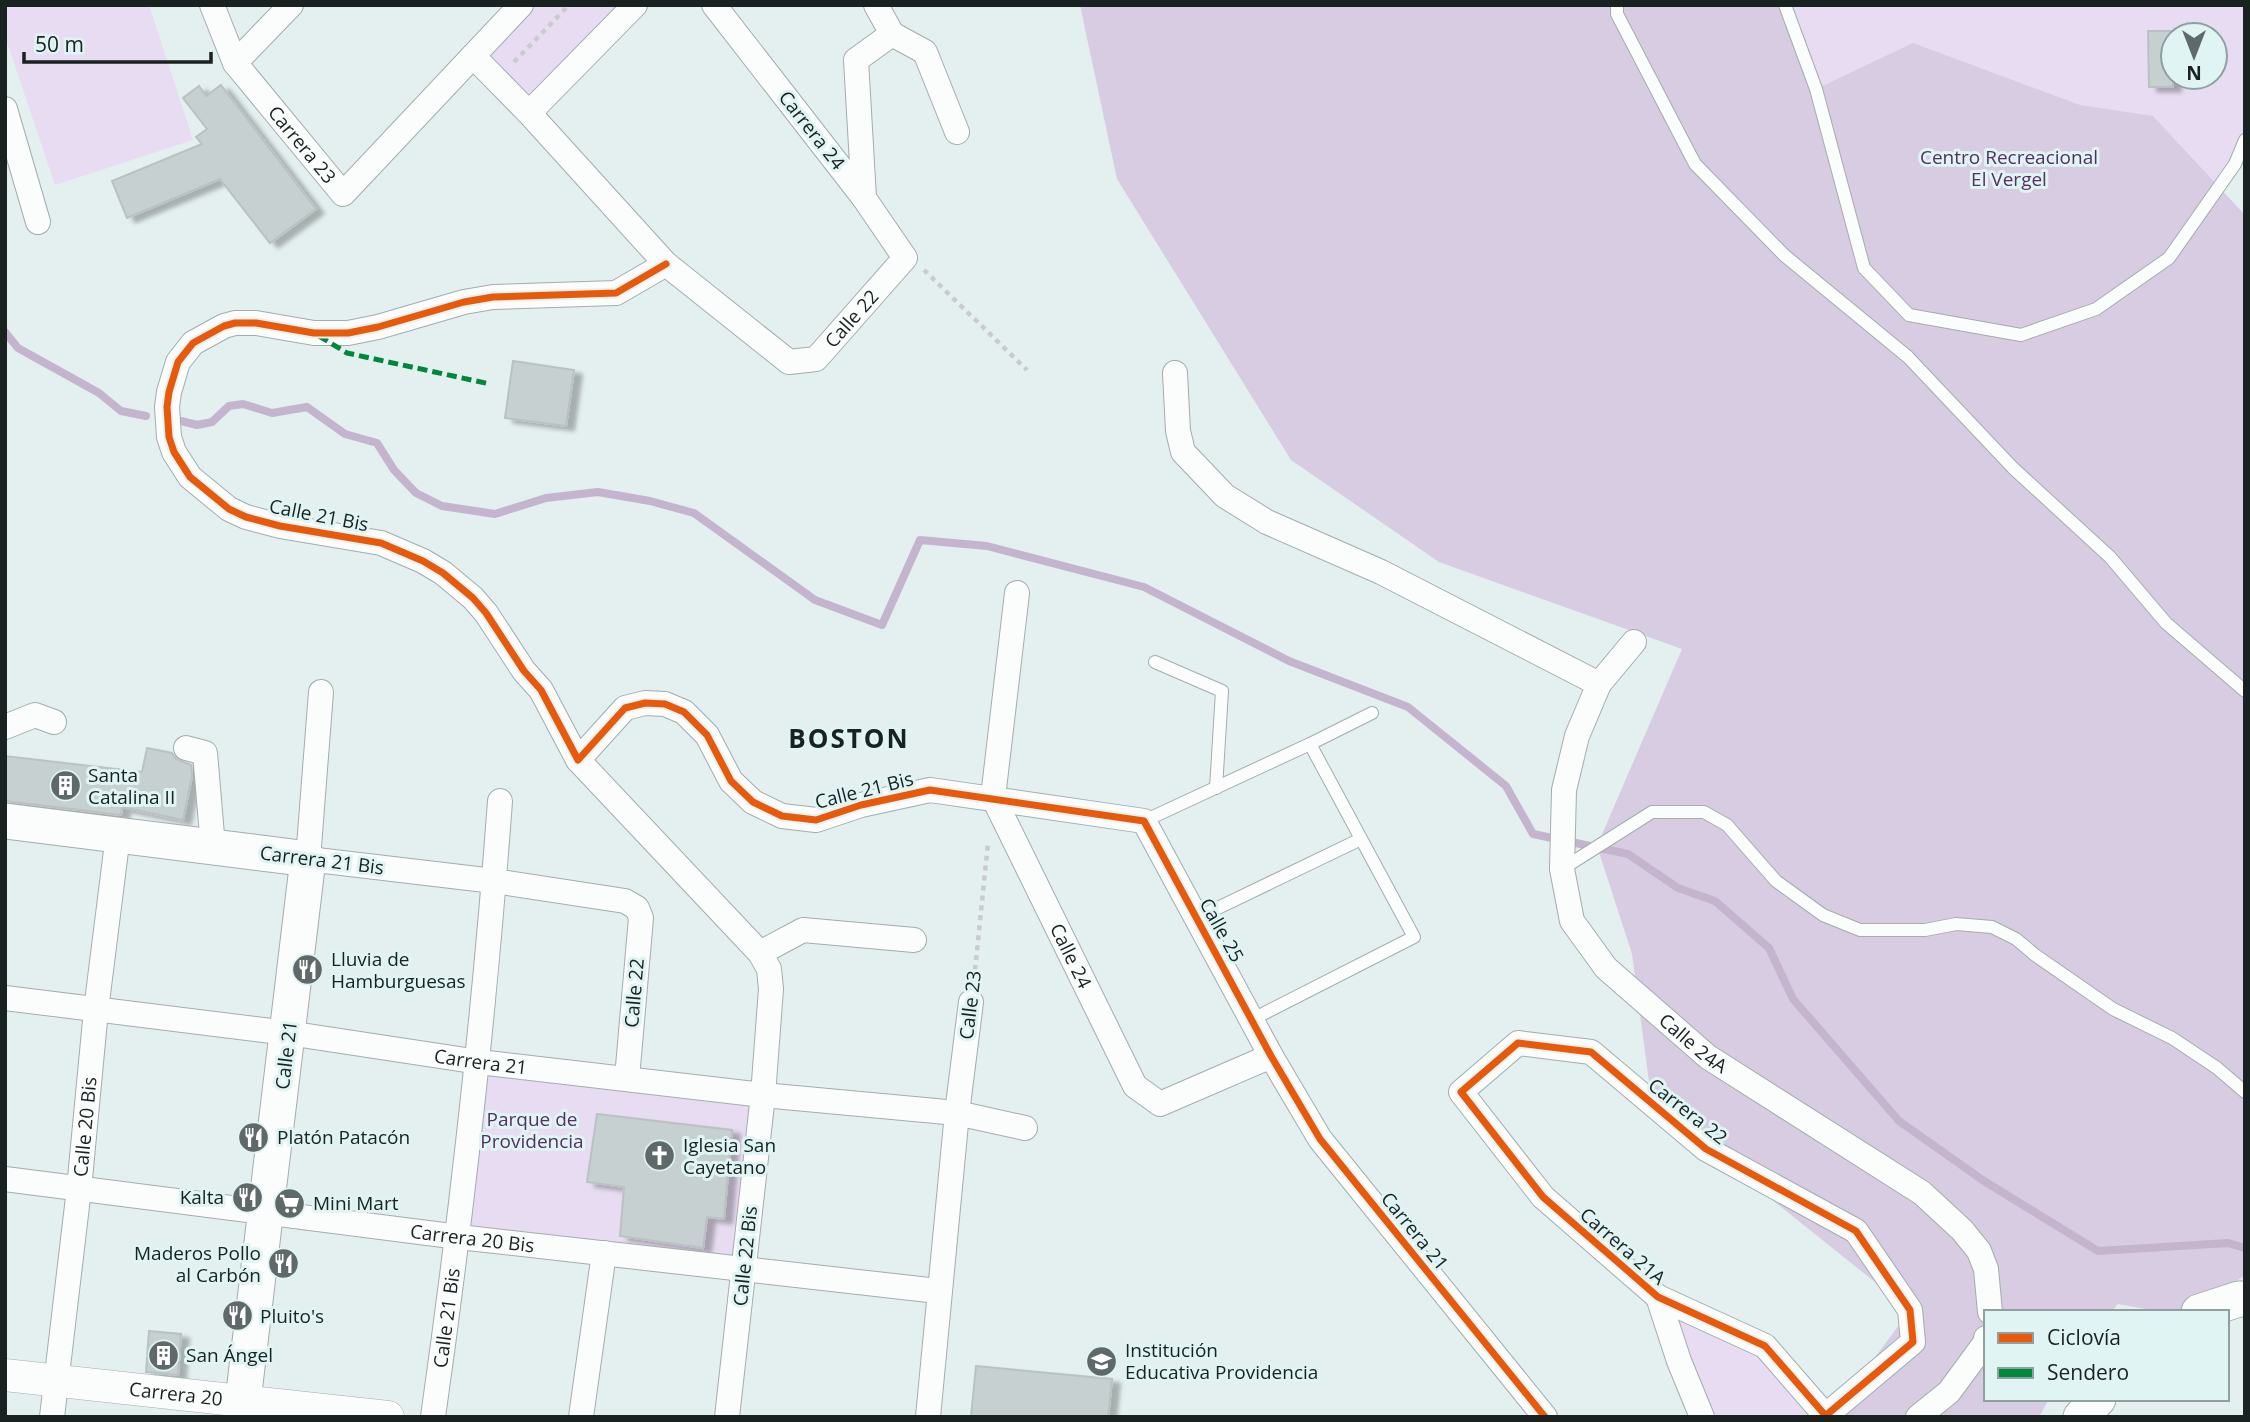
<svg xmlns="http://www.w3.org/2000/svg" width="2250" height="1422" viewBox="0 0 2250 1422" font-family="'Open Sans',sans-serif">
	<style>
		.green { fill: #e7dcf1; fill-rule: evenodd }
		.forest { fill: #d7cce1 }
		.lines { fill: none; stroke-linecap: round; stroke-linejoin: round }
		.stream { stroke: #c4b4cd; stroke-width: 8 }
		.building { fill: #c7d0d0; stroke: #b9c2c1; stroke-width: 2; filter: url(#shadow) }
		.service-casing { stroke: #a4acac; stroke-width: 14 }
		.minor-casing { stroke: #a4acac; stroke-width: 26 }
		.tertiary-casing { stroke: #a4acac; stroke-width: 33 }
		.secondary-casing { stroke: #a4acac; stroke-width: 37 }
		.path { stroke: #c8cccc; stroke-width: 4.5; stroke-dasharray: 5 5; stroke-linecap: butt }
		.service { stroke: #fbfdfd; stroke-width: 12 }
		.minor { stroke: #fbfdfd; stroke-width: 24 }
		.tertiary { stroke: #fbfdfd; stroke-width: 32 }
		.secondary { stroke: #fbfdfd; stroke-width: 35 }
		.quiet { stroke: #00873e; stroke-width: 5; stroke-dasharray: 10 5; stroke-linecap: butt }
		.cycleway-casing { stroke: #dff4f3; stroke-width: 11 }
		.cycleway { stroke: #e8590c; stroke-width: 7 }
		.labels { text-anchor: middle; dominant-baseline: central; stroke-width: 6; stroke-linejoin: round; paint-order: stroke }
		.street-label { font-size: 19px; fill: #192121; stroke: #dff4f3 }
		.park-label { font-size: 19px; fill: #563061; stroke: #dff4f3 }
		.poi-label { font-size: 19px; fill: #192121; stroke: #dff4f3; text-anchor: start }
		.district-label { font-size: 26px; font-weight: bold; letter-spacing: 2px; fill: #192121; stroke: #dff4f3 }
	</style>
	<defs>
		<filter id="shadow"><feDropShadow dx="8" dy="4.5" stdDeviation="2" flood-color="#0004"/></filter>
	</defs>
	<rect width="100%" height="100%" fill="#e4efef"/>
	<g class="green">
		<polygon points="5,5 149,5 193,140 55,185 5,36"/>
		<polygon points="521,5 635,5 529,113 473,56"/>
		<path d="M1785 5H2245V140L2169 258 1909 315ZM2173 35H2215V77H2173Z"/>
		<path d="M479 1062 763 1095 744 1270 459 1237ZM597 1114 732 1130 707 1217 703 1248 620 1236 624 1187 587 1182Z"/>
		<polygon points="1658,1298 1765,1346 1824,1417 1702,1417"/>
	</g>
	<polygon class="forest" points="1080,5 1779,5 1816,89 1913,43 2080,105 2153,116 2245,215 2245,1275 2192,1312 2162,1312 2118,1304 2111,1312 1986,1312 1986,1399 2049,1399 2039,1417 1831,1417 1910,1310 1652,1104 1632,954 1597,846 1682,649 1439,562 1291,460 1117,179"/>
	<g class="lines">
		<g class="stream">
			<polyline points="5,332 18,348 99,393 121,411 146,416"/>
			<polyline points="181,421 197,425 212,422 229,406 243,404 272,413 307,407 345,434 377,443 394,470 416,493 442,506 495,514 546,498 598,492 650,501 694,513 815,600 882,625 920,540 987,546 1144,587 1289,661 1408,707 1506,786 1533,834 1628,854 1678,888 1715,901 1769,948 1793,999 1899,1121 1984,1181 2098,1251 2228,1243 2245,1248"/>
		</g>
	</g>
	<g class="building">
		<polygon points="2148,31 2173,31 2173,87 2149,87"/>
		<polygon points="221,85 316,209 270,243 220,179 127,218 112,181 202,144 196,137 207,129 183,98 199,86 206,96"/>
		<polygon points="513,361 574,370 566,426 505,418"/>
		<polygon points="147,748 172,753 176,759 191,765 192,776 183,820 122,807 121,815 5,801 5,756 142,772"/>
		<polygon points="597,1114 732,1130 724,1219 707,1217 703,1248 620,1236 624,1187 587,1182"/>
		<polygon points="149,1331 181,1334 178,1375 146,1372"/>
		<polygon points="976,1366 1112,1379 1108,1417 971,1417"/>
	</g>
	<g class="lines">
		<defs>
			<g id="service">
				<polyline points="1617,5 1617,14 1695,164 1784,255 1908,357 2013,468 2110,557 2166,623 2245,691"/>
				<polyline points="1785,5 1816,89 1864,268 1909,315 2021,335 2096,309 2169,258 2235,164 2245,140"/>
				<polyline points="1155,662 1222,691 1216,788"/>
				<polyline points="1144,821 1310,744"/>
				<polyline points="1562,869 1652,812 1704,812 1727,825 1776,881 1823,915 1860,930 1925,930 1956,924 1992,927 2016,939 2035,955 2113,1009 2172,1038 2217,1068 2245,1092"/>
				<polyline points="1197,918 1361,839"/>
				<polyline points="1253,1019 1414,937 1310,744 1372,713"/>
			</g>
			<g id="minor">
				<path id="s1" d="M212 5 235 63 343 194 521 5"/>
				<polyline points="876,5 892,34"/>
				<path id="s2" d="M473 56 529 113 666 264 789 362 816 359 905 258 864 198 714 5"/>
				<polyline points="235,63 291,5"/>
				<polyline points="5,109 38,222"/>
				<polyline points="529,113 635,5"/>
				<polyline points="864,198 856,60 892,34 925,52 957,132"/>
				<polyline points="666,264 616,293 493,297 464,302 378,327 348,333 314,333 256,323 235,323 224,326 193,343 178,362 169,392 167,407 169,437 174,452 190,477 229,509 246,517 280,526 381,543 423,561 443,573 473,598 486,613 524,671 541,690 578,760 625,708 645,703 665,704 684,712 707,735 731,781 753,802 782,816 816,820 861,805 930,790 1144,821 1271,1056 1320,1139 1545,1417"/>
				<polyline points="1175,373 1178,431 1183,452 1225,496 1267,522 1381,572 1599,684"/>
				<path id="s3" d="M1634 642 1599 684 1577 736 1564 790 1562 869 1572 921 1606 968 1708 1057 1922 1193 1962 1230 1979 1251 1986 1269 1990 1312"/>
				<polyline points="321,692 308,859 494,881 625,901 637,908 641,918 627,1078"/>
				<polyline points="5,727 35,715 54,722"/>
				<polyline points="186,748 205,753 213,847"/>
				<polyline points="578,760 760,953 769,969 771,989 763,1095 727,1417"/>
				<path id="s4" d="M993 797 1135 1086 1160 1104 1271 1056"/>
				<polyline points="993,797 1017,593"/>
				<polyline points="760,953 803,930 914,940"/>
				<path id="s5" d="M5 998 288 1033 479 1062 763 1095 957 1113 1025 1128"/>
				<path id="s6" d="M5 1179 459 1237 938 1291"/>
				<polyline points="1658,1297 1679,1361 1702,1417"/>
				<path id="s7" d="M52 1417 79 1189 96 1010 118 835"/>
				<path id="s8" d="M433 1417C462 1212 485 1007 500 801"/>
				<polyline points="581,1417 604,1253"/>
				<polyline points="928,1417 957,1113 971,1002"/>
				<polyline points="1824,1417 1913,1342 1910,1310 1856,1231 1706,1149 1591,1052 1518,1043 1461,1092 1543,1197 1658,1297 1765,1346 1825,1415"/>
				<polyline points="1918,1417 1949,1392 1985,1343 1986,1338"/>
			</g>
			<g id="tertiary">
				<path id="s9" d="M5 1375 388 1417"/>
			</g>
			<g id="secondary">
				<polyline points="5,821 308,859 241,1417"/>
				<polyline points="2199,1312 2239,1299 2245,1299"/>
				<polyline points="2081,1417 2098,1399"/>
			</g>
		</defs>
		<use href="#service" class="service-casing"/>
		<use href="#minor" class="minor-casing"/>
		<use href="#tertiary" class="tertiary-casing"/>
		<use href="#secondary" class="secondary-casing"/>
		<g class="path">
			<polyline points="514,62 569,5"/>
			<polyline points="924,270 1027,370"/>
			<polyline points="974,980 988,843"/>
		</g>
		<use href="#service" class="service"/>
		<use href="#minor" class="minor"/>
		<use href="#tertiary" class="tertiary"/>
		<use href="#secondary" class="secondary"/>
		<polyline class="quiet" points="319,336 347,353 490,384"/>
		<defs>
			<g id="cycleway">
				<polyline points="666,264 616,293 493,297 464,302 378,327 348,333 314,333 256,323 235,323 224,326 193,343 178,362 169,392 167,407 169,437 174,452 190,477 229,509 246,517 280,526 381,543 423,561 443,573 473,598 486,613 524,671 541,690 578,760 625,708 645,703 665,704 684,712 707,735 731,781 753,802 782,816 816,820 861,805 930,790 1144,821 1271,1056 1320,1139 1545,1417"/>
				<polyline points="1824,1417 1913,1342 1910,1310 1856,1231 1706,1149 1591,1052 1518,1043 1461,1092 1543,1197 1658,1297 1765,1346 1825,1415"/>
			</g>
		</defs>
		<use href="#cycleway" class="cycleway-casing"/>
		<use href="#cycleway" class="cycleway"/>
	</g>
	<defs>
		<symbol id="building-disc" viewBox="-11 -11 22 22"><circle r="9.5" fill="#606969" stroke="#dff4f3"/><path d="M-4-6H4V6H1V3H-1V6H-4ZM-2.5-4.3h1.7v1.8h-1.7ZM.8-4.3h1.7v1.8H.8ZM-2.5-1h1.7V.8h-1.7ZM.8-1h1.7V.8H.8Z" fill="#fff"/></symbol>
		<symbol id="restaurant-disc" viewBox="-11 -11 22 22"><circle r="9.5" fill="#606969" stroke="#dff4f3"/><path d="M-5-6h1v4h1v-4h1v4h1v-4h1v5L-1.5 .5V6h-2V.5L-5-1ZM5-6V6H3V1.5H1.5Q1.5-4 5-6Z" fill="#fff"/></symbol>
		<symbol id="church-disc" viewBox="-11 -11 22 22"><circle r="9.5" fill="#606969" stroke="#dff4f3"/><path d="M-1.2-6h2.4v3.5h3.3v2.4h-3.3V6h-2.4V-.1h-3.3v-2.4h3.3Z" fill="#fff"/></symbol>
		<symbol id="supermarket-disc" viewBox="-11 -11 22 22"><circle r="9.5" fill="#606969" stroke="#dff4f3"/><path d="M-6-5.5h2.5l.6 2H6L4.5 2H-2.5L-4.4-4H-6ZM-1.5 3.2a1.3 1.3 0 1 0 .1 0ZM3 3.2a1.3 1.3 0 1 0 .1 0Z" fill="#fff"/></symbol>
		<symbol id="school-disc" viewBox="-11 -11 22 22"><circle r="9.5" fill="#606969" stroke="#dff4f3"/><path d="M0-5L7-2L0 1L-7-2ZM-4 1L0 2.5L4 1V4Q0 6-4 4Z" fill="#fff"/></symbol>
	</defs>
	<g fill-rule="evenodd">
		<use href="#building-disc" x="48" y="768" width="35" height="35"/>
		<use href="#restaurant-disc" x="290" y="952" width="35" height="35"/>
		<use href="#restaurant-disc" x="236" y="1120" width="35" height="35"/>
		<use href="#church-disc" x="642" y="1138" width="35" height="35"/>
		<use href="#restaurant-disc" x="230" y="1180" width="35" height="35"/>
		<use href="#supermarket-disc" x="272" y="1186" width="35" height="35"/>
		<use href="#restaurant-disc" x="266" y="1246" width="35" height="35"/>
		<use href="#restaurant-disc" x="220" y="1298" width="35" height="35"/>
		<use href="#building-disc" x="146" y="1338" width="35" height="35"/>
		<use href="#school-disc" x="1084" y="1344" width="35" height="35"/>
	</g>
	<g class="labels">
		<g class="street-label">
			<text transform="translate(812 130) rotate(52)">Carrera 24</text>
			<text stroke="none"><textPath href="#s1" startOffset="168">Carrera 23</textPath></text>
			<text stroke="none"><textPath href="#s2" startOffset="522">Calle 22</textPath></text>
			<text transform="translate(319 515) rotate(11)">Calle 21 Bis</text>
			<text transform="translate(864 790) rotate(-14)">Calle 21 Bis</text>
			<text transform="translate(322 860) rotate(7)">Carrera 21 Bis</text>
			<text transform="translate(1222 930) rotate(61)">Calle 25</text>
			<text stroke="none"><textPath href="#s4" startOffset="177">Calle 24</textPath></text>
			<text transform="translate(634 993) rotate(-85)">Calle 22</text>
			<text transform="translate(970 1005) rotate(-83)">Calle 23</text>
			<text stroke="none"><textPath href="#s3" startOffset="472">Calle 24A</textPath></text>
			<text transform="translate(286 1055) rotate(-83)">Calle 21</text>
			<text stroke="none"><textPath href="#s5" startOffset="480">Carrera 21</textPath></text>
			<text transform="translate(1688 1111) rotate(38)">Carrera 22</text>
			<text stroke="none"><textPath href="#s7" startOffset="292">Calle 20 Bis</textPath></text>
			<text transform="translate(1415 1231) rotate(51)">Carrera 21</text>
			<text stroke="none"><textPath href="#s6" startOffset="471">Carrera 20 Bis</textPath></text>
			<text transform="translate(1623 1246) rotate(41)">Carrera 21A</text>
			<text transform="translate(745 1256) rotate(-84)">Calle 22 Bis</text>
			<text stroke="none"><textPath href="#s8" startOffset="100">Calle 21 Bis</textPath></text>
			<text stroke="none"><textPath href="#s9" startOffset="172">Carrera 20</textPath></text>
		</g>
		<g class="park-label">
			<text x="2009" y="157">Centro Recreacional<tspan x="2009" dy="22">El Vergel</tspan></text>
			<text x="532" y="1119">Parque de<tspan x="532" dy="22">Providencia</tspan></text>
		</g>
		<g class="poi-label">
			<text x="88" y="775">Santa<tspan x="88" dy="22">Catalina II</tspan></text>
			<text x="331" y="959">Lluvia de<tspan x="331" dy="22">Hamburguesas</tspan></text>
			<text x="277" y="1137">Platón Patacón</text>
			<text x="683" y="1145">Iglesia San<tspan x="683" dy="22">Cayetano</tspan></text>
			<text x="224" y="1197" text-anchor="end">Kalta</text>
			<text x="313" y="1203">Mini Mart</text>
			<text x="261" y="1253" text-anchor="end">Maderos Pollo<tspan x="261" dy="22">al Carbón</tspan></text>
			<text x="260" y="1316">Pluito's</text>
			<text x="1125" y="1350">Institución<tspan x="1125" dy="22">Educativa Providencia</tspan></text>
			<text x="186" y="1355">San Ángel</text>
		</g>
		<g class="district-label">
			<text x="849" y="738">BOSTON</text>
		</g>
	</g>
	<rect width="2250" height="1422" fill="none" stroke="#192121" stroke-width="14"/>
	<rect x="1984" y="1310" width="245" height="91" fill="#dff4f3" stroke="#90a09f" stroke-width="2"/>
	<rect x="1998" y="1333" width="35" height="10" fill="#e8590c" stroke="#90a09f" stroke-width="2"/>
	<text x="2047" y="1345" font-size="21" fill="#192121">Ciclovía</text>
	<rect x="1998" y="1368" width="35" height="10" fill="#00873e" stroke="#90a09f" stroke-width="2"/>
	<text x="2047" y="1380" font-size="21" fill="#192121">Sendero</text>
	<g transform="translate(2194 56) rotate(180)"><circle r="33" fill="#dff4f3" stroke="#90a09f" stroke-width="2"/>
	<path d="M0-5L12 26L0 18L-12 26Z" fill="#606969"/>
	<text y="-10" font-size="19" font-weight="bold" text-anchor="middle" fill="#192121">N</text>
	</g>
	<path d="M24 52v10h187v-10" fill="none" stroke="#192121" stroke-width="3.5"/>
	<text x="35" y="52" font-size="21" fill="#192121" stroke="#dff4f3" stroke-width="5" paint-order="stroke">50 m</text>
</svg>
